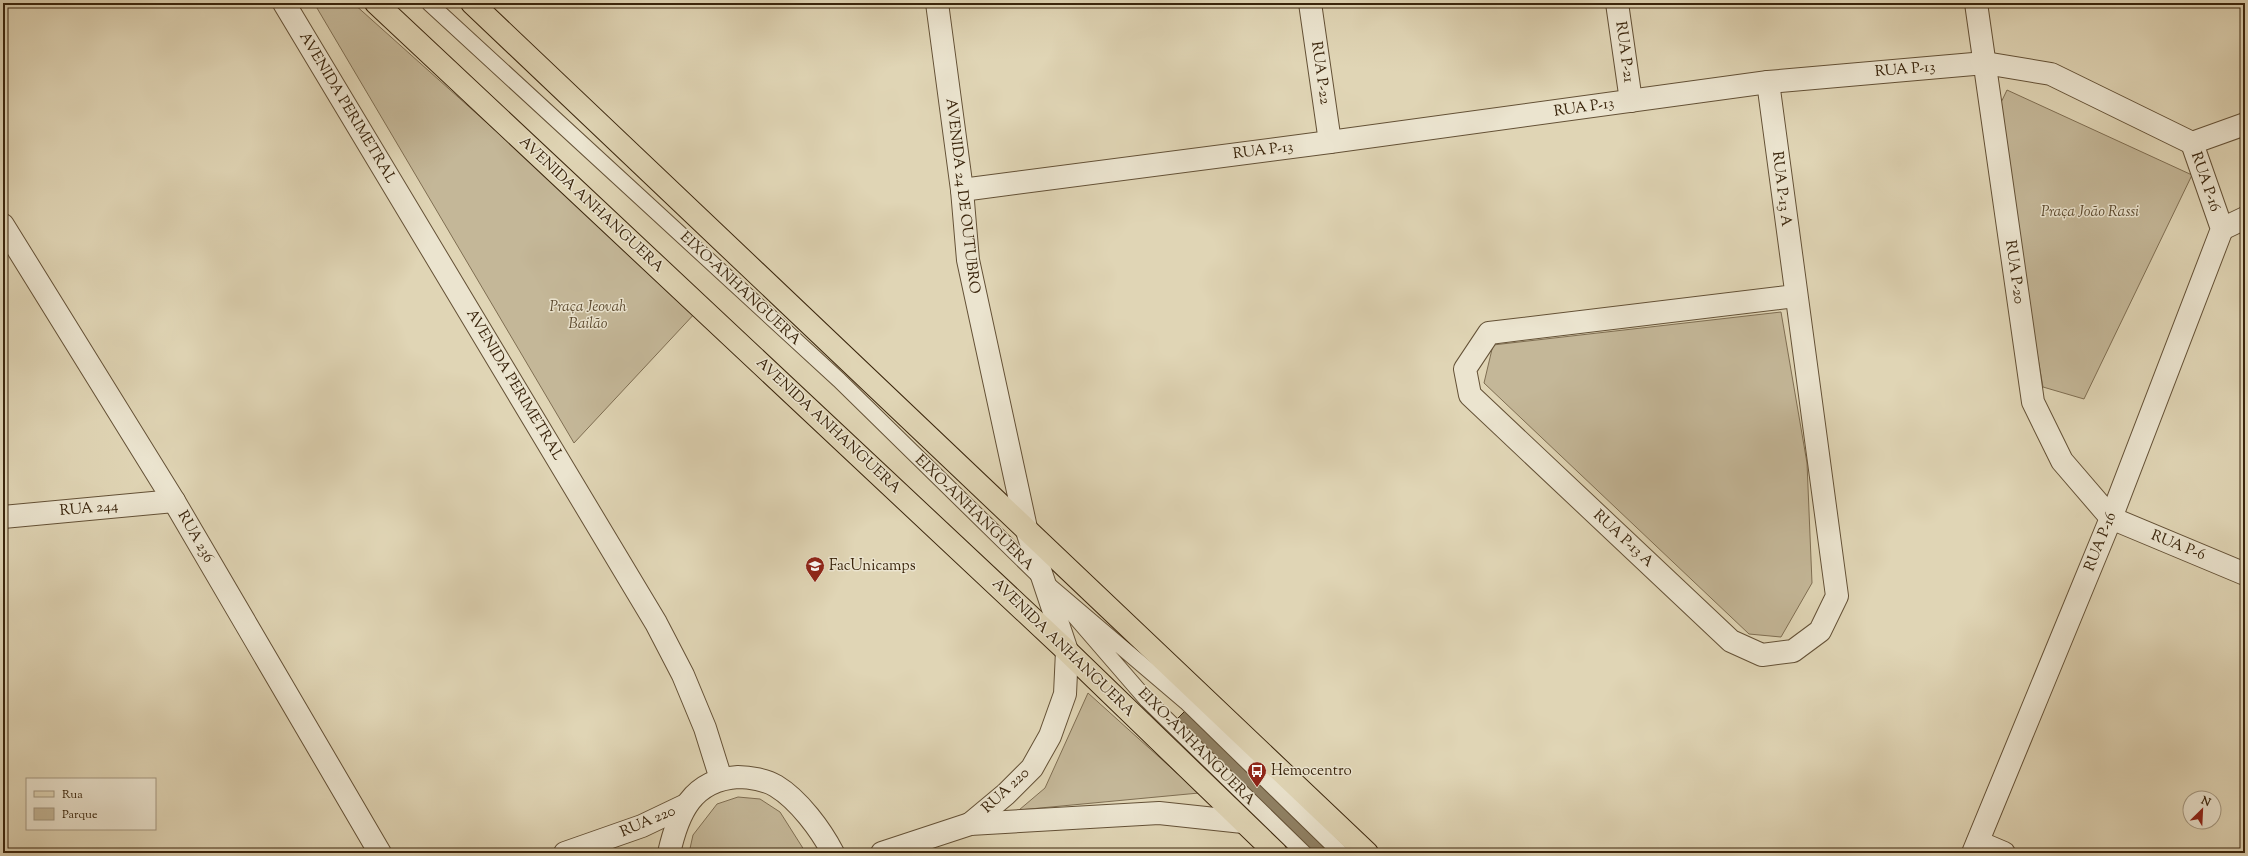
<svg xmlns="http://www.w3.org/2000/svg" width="2248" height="856" viewBox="0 0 2248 856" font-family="'Sorts Mill Goudy',serif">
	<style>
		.green { fill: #c4b798; stroke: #7f6e52 }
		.building { fill: #908164; stroke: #3a250c }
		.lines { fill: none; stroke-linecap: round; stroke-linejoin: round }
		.service-casing { stroke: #645136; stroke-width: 17 }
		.minor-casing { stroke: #645136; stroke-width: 24 }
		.tertiary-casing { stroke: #645136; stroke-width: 24 }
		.primary-casing { stroke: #3a250c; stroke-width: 24 }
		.service { stroke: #ebe4cf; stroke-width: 15 }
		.minor { stroke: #ebe4cf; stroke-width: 22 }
		.tertiary { stroke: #ebe4cf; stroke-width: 22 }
		.primary { stroke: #e0d5b5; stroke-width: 22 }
		.labels { text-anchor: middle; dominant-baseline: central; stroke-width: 3; stroke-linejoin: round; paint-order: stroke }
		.street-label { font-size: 15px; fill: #3a250c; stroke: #ebe4cf }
		.park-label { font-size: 15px; font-style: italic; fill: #5c4a2f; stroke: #ebe4cf }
		.poi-label { font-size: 15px; fill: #3a250c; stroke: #ebe4cf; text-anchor: start }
	</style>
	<rect width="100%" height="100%" fill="#e0d5b5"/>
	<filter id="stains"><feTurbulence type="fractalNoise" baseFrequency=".005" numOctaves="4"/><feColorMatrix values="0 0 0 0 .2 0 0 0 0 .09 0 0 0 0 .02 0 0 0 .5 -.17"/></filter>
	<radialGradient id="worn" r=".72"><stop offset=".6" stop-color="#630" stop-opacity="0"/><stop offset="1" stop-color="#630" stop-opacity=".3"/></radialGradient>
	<g class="green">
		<polygon points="314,3 353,3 697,311 574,443"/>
		<polygon points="2007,90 2192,175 2084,399 2043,387 1995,115"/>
		<polygon points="1781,312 1807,463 1812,583 1781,637 1749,634 1484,383 1493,345"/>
		<polygon points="1088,693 1199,793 1019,810 1045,788"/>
		<polygon points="738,797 760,799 780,812 806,853 689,853 693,835 717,804"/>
	</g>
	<polygon class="building" points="1187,709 1339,853 1312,853 1174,722"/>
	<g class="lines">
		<defs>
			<g id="service">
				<polyline points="429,3 839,380 1040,577"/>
				<polyline points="1304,853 1147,700 1045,582 1186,702 1341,853"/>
			</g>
			<g id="minor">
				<polyline points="1310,3 1330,142"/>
				<polyline points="1617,3 1631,101"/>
				<polyline points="1976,3 2033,402 2062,461 2111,518 2245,574"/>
				<polyline points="1768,82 1837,596 1820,631 1793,651 1762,655 1731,641 1470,395 1465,369 1489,333 1795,296"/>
				<polyline points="2192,143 2245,124"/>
				<polyline points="962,190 1330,142 1768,82 1985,63 2051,74 2192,143"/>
				<polyline points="3,225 174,501 380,853"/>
				<polyline points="2222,229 2245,218"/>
				<polyline points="3,517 174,501"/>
				<polyline points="1978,842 2004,853"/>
				<polyline points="565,853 642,826 686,805"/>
				<polyline points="1973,853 2111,518 2222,229 2192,143"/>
			</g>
			<g id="tertiary">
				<polyline points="284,3 656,623 683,675 705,728 721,779"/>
				<polyline points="937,3 962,190 968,260 1026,528 1067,651 1065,694 1050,736 1032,768 1006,794 970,824"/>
				<path d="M669 853C678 813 692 780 738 777 750 777 766 780 776 786 799 800 821 830 833 853"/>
				<polyline points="882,853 970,824 1159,813 1243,822"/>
			</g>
			<g id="primary">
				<polyline points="376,3 1067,651 1276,853"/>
				<polyline points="472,3 1367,853"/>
			</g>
		</defs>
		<use href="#service" class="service-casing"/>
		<use href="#minor" class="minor-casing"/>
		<use href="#tertiary" class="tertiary-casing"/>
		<use href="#primary" class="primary-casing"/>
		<use href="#service" class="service"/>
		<use href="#minor" class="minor"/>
		<use href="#tertiary" class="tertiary"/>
		<use href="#primary" class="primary"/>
	</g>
	<defs>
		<symbol id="university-pin" viewBox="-11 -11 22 30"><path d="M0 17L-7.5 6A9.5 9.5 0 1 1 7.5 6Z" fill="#8f2418" stroke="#ebe4cf"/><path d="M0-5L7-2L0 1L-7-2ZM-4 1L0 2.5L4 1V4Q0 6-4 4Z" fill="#fff"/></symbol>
		<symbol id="bus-pin" viewBox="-11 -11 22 30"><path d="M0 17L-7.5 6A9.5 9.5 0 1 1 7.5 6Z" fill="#8f2418" stroke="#ebe4cf"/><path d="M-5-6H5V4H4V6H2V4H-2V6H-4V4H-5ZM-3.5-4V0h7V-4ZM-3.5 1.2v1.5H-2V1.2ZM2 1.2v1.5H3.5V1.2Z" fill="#fff"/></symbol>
	</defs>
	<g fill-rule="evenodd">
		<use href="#university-pin" x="804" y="555" width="22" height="30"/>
		<use href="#bus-pin" x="1246" y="760" width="22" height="30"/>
	</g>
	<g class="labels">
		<g class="street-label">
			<text transform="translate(1624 52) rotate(82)">RUA P-21</text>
			<text transform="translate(1905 70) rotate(-5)">RUA P-13</text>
			<text transform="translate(1320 73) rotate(82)">RUA P-22</text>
			<text transform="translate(347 108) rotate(59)">AVENIDA PERIMETRAL</text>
			<text transform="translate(1584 108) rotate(-8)">RUA P-13</text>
			<text transform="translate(1263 151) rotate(-7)">RUA P-13</text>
			<text transform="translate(2205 182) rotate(71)">RUA P-16</text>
			<text transform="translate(1781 189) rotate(83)">RUA P-13 A</text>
			<text transform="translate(962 196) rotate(83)">AVENIDA 24 DE OUTUBRO</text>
			<text transform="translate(591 205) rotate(43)">AVENIDA ANHANGUERA</text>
			<text transform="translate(2014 272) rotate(82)">RUA P-20</text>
			<text transform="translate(740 289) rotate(43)">EIXO-ANHANGUERA</text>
			<text transform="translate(514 385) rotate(59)">AVENIDA PERIMETRAL</text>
			<text transform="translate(828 426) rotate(43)">AVENIDA ANHANGUERA</text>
			<text transform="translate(89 509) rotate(-5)">RUA 244</text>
			<text transform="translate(974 513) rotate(44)">EIXO-ANHANGUERA</text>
			<text transform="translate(195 537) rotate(60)">RUA 236</text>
			<text transform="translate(1623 539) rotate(43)">RUA P-13 A</text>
			<text transform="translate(2101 542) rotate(-68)">RUA P-16</text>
			<text transform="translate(2178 546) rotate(22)">RUA P-6</text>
			<text transform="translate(1063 648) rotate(44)">AVENIDA ANHANGUERA</text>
			<text transform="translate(1196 747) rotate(45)">EIXO-ANHANGUERA</text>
			<text transform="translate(1006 791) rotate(-43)">RUA 220</text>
			<text transform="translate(648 822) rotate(-23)">RUA 220</text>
		</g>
		<g class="park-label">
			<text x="2090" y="212">Praça João Rassi</text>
			<text x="588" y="307">Praça Jeovah<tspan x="588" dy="17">Bailão</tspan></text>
		</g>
		<g class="poi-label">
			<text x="829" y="566">FacUnicamps</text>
			<text x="1271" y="771">Hemocentro</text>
		</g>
	</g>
	<rect width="2248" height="856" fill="none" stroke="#e0d5b5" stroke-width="16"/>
	<rect x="4" y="4" width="2240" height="848" fill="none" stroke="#3a250c" stroke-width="2"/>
	<rect x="8" y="8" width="2232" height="840" fill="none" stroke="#3a250c"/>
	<rect x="26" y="778" width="130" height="52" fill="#ebe4cf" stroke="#a49881"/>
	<rect x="34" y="791" width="20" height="6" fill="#e0d5b5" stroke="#a49881"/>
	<text x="62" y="798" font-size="12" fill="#3a250c">Rua</text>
	<rect x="34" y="808" width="20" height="12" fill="#c4b798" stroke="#a49881"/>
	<text x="62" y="818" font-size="12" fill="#3a250c">Parque</text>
	<g transform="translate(2202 810) rotate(24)"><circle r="19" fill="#ebe4cf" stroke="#a49881"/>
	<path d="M0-3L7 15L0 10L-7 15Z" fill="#8f2418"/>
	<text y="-6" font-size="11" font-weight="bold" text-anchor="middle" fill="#3a250c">N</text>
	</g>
	<rect width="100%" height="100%" filter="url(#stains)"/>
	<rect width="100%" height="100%" fill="url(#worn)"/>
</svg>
